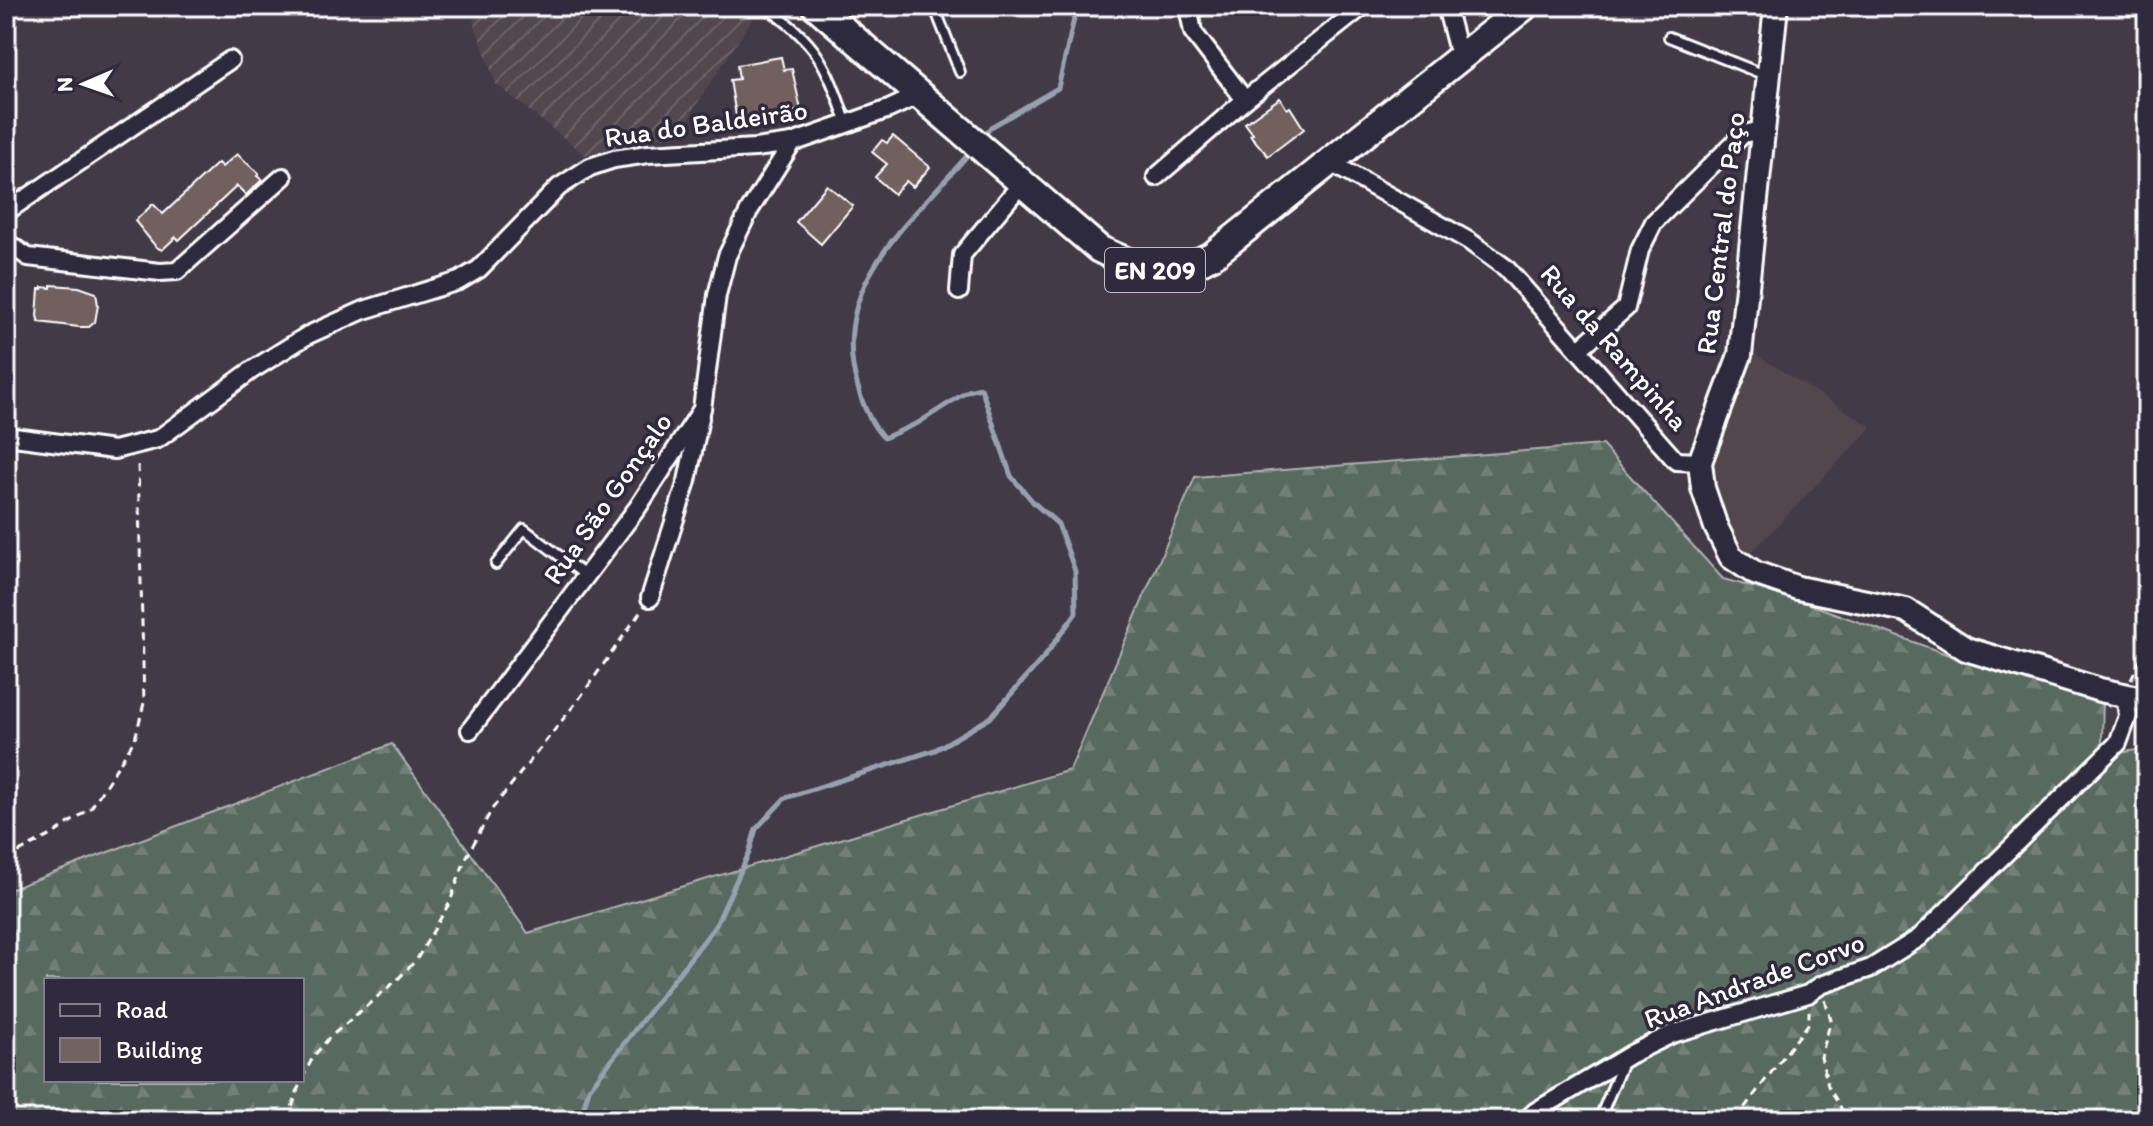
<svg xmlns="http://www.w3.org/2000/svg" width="2153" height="1126" viewBox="0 0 2153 1126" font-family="Itim,sans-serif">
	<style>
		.built { fill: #51464e }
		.industrial { fill: url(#industrial-furrows) }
		.forest { fill: url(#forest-firs); stroke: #acb4b0; stroke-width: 2; fill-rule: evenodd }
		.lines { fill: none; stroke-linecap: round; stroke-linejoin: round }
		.stream { stroke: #96a2b0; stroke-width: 5 }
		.building { fill: #72615f; stroke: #fff; stroke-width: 2 }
		.lane-casing { stroke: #fff; stroke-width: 14 }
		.street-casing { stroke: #fff; stroke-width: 22 }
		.secondary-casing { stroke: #fff; stroke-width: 28 }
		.primary-casing { stroke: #fff; stroke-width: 32 }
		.path { stroke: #fff; stroke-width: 3; stroke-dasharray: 8 6; stroke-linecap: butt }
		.lane { stroke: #2f2a3d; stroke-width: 8 }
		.street { stroke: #2f2a3d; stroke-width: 16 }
		.secondary { stroke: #2f2a3d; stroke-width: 22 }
		.primary { stroke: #2f2a3d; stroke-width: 26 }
		.labels { text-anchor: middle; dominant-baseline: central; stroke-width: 7; stroke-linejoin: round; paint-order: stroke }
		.shield { fill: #2f2a3d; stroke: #c1bfc5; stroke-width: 2 }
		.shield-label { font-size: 26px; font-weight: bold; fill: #fff }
		.street-label { font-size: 28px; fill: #fff; stroke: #2f2a3d }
	</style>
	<defs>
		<pattern id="industrial-furrows" width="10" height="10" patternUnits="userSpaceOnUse" patternTransform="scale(2)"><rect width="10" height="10" fill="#51464e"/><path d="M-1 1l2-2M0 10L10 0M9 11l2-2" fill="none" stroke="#6b6269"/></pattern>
		<pattern id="forest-firs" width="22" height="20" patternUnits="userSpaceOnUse" patternTransform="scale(2)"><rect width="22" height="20" fill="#596960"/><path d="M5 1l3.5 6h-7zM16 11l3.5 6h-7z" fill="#728078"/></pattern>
	</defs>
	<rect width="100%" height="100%" fill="#433a47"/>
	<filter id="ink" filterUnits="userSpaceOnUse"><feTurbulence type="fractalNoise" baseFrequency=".0125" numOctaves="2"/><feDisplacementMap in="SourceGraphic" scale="16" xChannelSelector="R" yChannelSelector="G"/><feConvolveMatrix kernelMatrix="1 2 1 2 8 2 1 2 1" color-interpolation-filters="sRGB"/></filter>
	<g filter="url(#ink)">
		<polygon class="built" points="1750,351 1872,427 1750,554 1729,531 1718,503 1713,468 1744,384 1741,379"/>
		<polygon class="industrial" points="483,6 735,6 753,18 693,110 686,134 648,139 585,155 496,84 473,20"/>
		<path class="forest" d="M1602 445 1723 579 1793 598 1960 659 2103 698 2102 742 2120 753 2147 748V1120H6V891L392 744 528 933 1070 770 1195 477ZM46 980H302V1080H46Z"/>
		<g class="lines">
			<g class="stream">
				<polyline points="981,139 991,127 1058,88 1077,6"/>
				<path d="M580 1120 589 1089 716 925 749 853 756 829 785 798 935 750 990 718 1044 657 1076 613 1075 571 1058 524 1034 503 1011 476 981 388 968 391 918 423 884 438C870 424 862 403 857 384 828 283 913 220 972 150"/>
			</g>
		</g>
		<g class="building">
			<polygon points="781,57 784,70 792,69 801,110 737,122 730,80 739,79 737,65"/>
			<polygon points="1280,98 1287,109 1290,107 1304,129 1268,156 1250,135 1253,134 1245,123"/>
			<polygon points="893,136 930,167 913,187 906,181 894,194 875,177 887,164 872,152 882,140 887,143"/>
			<polygon points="237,154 259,174 257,176 262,180 246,195 237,186 179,240 176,237 162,250 156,247 135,221 153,204 163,214 218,163 222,167"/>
			<polygon points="827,185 853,206 821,244 796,222"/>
			<polygon points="51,285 79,287 96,293 98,305 95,322 89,327 79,327 39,322 37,316 39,289 42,289 42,287 51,288"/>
		</g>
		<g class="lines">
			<defs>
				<g id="lane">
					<path d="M764 6C819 43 826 65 847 124"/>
					<polyline points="934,6 960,72"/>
					<polyline points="1669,37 1765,75"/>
					<polyline points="496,564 524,529 586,576"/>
					<polyline points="1599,1120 1623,1062"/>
				</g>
				<g id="street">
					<polyline points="1195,6 1190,17 1193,32 1245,100"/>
					<polyline points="1446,6 1460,59"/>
					<polyline points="1331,163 1469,241 1506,268 1676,461 1700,462"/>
					<polyline points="1156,177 1245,100 1363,6"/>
					<polyline points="6,212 230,60"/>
					<polyline points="6,242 28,257 160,272 177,271 283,177"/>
					<polyline points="959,291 962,255 1022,183"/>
					<polyline points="1579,349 1626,308 1640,250 1654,222 1743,134 1763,130"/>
					<polyline points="6,436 114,450 158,439 252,370 308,335 364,310 459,281 479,269 559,187 590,167 614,159 648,154 755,148 792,143 889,109 919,95"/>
					<polyline points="650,598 687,481 700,418"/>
					<polyline points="470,730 638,507 702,409 717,295 727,256 749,211 792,143"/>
					<polyline points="1526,1120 1536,1111 1631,1054 1672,1034 1808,994 1821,985 1871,968 1919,938 2118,743 2128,716 2125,695"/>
				</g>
				<polyline id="secondary" points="1776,6 1740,355 1700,462 1703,488 1716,527 1731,557 1755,573 1798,588 1906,610 1966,649 2100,690 2147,700"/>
				<path id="primary" d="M816 6 1099 249C1123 260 1150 274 1178 270 1189 268 1202 260 1213 255L1525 6"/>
			</defs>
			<use href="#lane" class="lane-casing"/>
			<use href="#street" class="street-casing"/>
			<use href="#secondary" class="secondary-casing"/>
			<use href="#primary" class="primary-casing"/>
			<g class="path">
				<polyline points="2131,679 2147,646"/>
				<polyline points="6,859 53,834 91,808 135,739 144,703 138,462"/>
				<polyline points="1825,1000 1831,1020 1821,1057 1828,1086 1848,1120"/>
				<polyline points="302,1079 313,1057 329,1038 397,980 417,959 450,902 465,860 492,809 579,699 641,611"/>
				<polyline points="288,1120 301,1080"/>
				<polyline points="1738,1120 1741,1112 1809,1023 1809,1011"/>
			</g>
			<use href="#lane" class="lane"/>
			<use href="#street" class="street"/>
			<use href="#secondary" class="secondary"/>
			<use href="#primary" class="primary"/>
		</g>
	</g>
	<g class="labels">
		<rect class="shield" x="1105" y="248" width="100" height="44" rx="6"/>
		<g class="shield-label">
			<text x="1155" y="270">EN 209</text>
		</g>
		<g class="street-label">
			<text transform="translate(706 123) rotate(-8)">Rua do Baldeirão</text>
			<text transform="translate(1720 233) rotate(-83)">Rua Central do Paço</text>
			<text transform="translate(1615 347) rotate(49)">Rua da Rampinha</text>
			<text transform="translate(607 498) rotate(-55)">Rua São Gonçalo</text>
			<text transform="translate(1754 980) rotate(-20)">Rua Andrade Corvo</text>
		</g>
	</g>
	<rect width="2153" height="1126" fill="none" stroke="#2f2a3d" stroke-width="32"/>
	<rect x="16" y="16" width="2121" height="1094" fill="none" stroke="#fff" stroke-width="3" filter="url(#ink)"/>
	<rect x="44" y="978" width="260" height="104" fill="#2f2a3d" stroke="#827f8b" stroke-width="2"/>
	<rect x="60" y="1004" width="40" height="12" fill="#2f2a3d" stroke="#827f8b" stroke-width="2"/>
	<text x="116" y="1018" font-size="24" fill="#ffffff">Road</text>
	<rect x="60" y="1038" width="40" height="24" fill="#72615f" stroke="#827f8b" stroke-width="2"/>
	<text x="116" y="1058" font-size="24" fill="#ffffff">Building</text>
	<g transform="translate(84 84) rotate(268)" stroke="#2f2a3d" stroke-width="6" paint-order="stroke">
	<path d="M0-6L14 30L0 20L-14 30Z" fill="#ffffff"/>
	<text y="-12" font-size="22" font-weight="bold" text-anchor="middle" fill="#ffffff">N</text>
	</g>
</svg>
